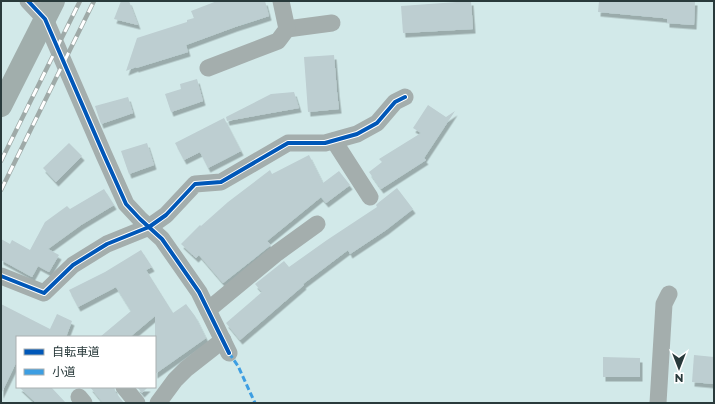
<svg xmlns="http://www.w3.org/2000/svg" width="715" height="404" viewBox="0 0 715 404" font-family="Montserrat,'Noto Sans JP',sans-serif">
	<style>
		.building { fill: #bdced1; filter: url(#shadow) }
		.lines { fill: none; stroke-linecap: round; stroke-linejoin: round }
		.street { stroke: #a4aead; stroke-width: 17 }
		.secondary { stroke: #a1aeac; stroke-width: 22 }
		.rail-casing { stroke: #9faaa8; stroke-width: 4.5 }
		.rail { stroke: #fff; stroke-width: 3; stroke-dasharray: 9; stroke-linecap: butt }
		.quiet { stroke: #3d9ee2; stroke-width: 3; stroke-dasharray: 6 3; stroke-linecap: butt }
		.cycleway-casing { stroke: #fff; stroke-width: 6 }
		.cycleway { stroke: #0057b8; stroke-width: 4 }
	</style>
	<defs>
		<filter id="shadow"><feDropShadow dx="2.5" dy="4.5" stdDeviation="0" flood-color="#0004"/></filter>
	</defs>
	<rect width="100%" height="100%" fill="#d2e9e9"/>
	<g class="building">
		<polygon points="121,1 129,1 138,25 114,19"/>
		<polygon points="217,1 265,1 269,16 235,27 186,45 188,52 136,68 136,67 126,71 137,38 187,22 187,20 194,18 191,11"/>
		<polygon points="471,1 473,29 403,33 401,6"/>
		<polygon points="599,1 695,1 694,25 667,23 667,19 663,18 598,12"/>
		<polygon points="334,55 337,92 339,109 308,112 304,57"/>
		<polygon points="197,79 203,101 171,112 165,94 181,89 180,84"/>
		<polygon points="294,92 299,108 227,121 226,117 271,94"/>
		<polygon points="128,97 133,113 101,124 95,106"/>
		<polygon points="428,105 446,117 455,111 424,158 426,160 381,189 369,172 382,162 379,159 421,133 413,128"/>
		<polygon points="224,118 241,151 208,168 200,152 184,160 175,143"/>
		<polygon points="69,143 82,156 56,182 43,168"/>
		<polygon points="147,143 154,165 129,174 121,151"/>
		<polygon points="309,155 323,183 339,171 350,185 326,203 321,197 267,241 271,245 223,283 199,255 196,258 181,244 200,225 201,226 228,202 270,170 272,174"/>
		<polygon points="397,188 413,209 386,230 350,254 348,250 303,284 304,285 240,340 226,323 262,292 255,284 284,261 289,267 327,240 377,207 376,205 378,203"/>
		<polygon points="104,189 114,205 81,225 48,249 59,255 49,272 38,266 32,277 1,260 1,239 10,244 12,240 30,250 45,222 67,206 70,209"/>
		<polygon points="141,250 152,267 146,270 173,313 186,304 195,316 206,338 155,374 155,316 130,337 100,337 131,311 116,287 78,307 69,290 105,272"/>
		<polygon points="1,304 50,329 57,314 72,321 66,337 17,337 17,361 1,394"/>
		<polygon points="694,355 714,357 714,384 692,382"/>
		<polygon points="603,357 640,358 640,377 603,377"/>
		<polygon points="19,387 51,387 66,403 36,403"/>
		<polygon points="90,387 114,387 116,393 124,403 103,403"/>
		<polygon points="137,387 148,387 142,393"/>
	</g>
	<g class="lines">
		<g class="street">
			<polyline points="28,1 45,19 104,155 126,204 140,219 162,239 199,292 229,353"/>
			<polyline points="287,29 332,23"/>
			<polyline points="208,68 278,41 287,29 281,1"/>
			<polyline points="334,141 370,197"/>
			<polyline points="1,276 44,293 73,265 107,244 149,227 166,215 195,184 221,182 288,143 325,143 357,134 377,123 395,102 405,97"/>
			<polyline points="208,310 277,253 317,224"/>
			<polyline points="124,387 137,403"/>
			<polyline points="79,397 84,403"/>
			<polyline points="158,403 175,380 186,369 223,340"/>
			<polyline points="658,403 664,304 669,294"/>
		</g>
		<polyline class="secondary" points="1,106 54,1"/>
		<defs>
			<g id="rail">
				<polyline points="1,161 80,1"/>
				<polyline points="1,190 94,1"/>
			</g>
		</defs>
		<use href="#rail" class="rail-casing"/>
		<use href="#rail" class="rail"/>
		<polyline class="quiet" points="229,353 238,366 255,403"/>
		<defs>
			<g id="cycleway">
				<polyline points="28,1 45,19 104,155 126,204 140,219 162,239 199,292 229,353"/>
				<polyline points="1,276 44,293 73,265 107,244 149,227 166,215 195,184 221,182 288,143 325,143 357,134 377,123 395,102 405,97"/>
			</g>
		</defs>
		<use href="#cycleway" class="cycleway-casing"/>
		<use href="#cycleway" class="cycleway"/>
	</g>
	<rect width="715" height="404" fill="none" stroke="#293a3b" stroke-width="4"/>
	<rect x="16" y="336" width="140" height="52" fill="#ffffff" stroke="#a9b0b1"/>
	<rect x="24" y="349" width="20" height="6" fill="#0057b8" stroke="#a9b0b1"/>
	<text x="52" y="356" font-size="12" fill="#293a3b">自転車道</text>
	<rect x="24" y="369" width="20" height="6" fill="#3d9ee2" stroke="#a9b0b1"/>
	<text x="52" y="376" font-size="12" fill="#293a3b">小道</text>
	<g transform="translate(679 368) rotate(180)" stroke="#ffffff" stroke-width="3" paint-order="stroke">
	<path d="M0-3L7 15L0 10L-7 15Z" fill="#293a3b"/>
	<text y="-6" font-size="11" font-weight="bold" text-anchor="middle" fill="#293a3b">N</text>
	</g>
</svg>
